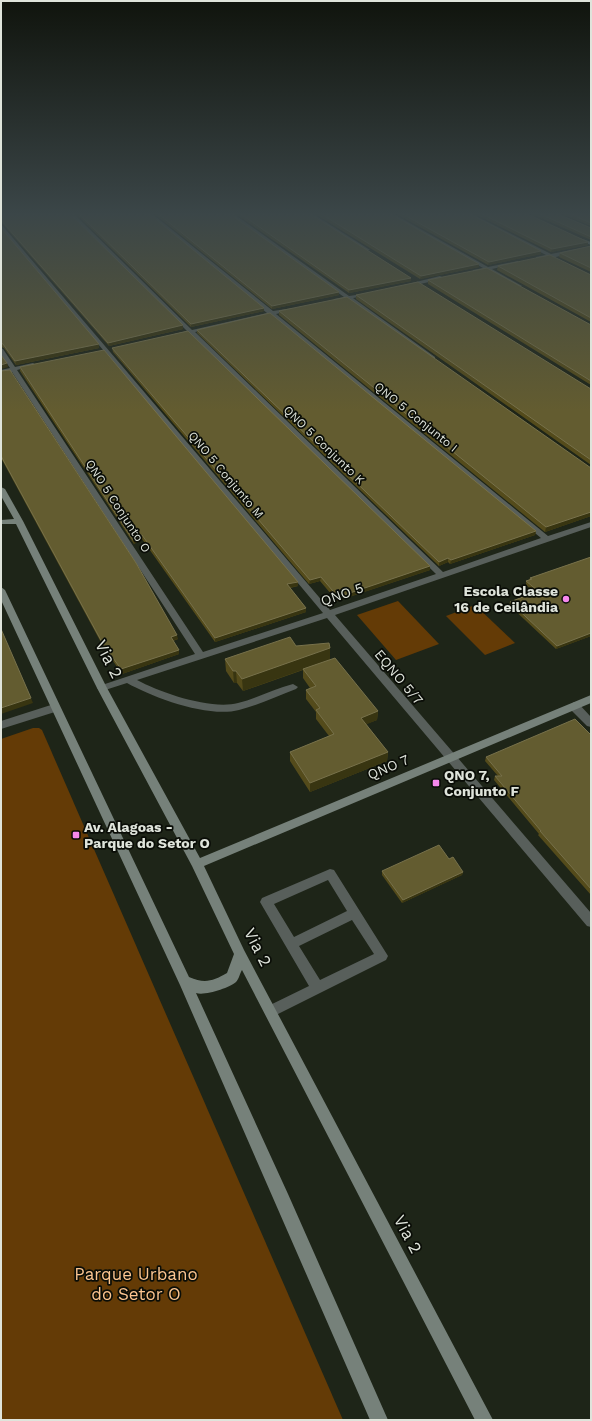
<svg xmlns="http://www.w3.org/2000/svg" width="592" height="1421" viewBox="0 0 592 1421" font-family="'Work Sans',sans-serif">
	<style>
		.green { fill: #643b06 }
		.lines { fill: none; stroke-linecap: round; stroke-linejoin: round }
		.lane { fill: #585f5b; fill-rule: evenodd }
		.street { fill: #585f5b; fill-rule: evenodd }
		.secondary { fill: #76817a; fill-rule: evenodd }
		.wall { fill: #544b1b }
		.shaded-wall { fill: #383511 }
		.building { fill: #635c30; stroke: #77714b }
		.poi-dot { fill: #f688ed; stroke: #0a0d07; stroke-width: 1.5 }
		.labels { text-anchor: middle; dominant-baseline: central; stroke-width: 3.5; stroke-linejoin: round; paint-order: stroke }
		.far-street-label { font-size: 12px; fill: #dfe4db; stroke: #0a0d07 }
		.poi-label { font-size: 14px; font-weight: bold; fill: #dfe4db; stroke: #0a0d07; text-anchor: start }
		.street-label { font-size: 14px; fill: #dfe4db; stroke: #0a0d07 }
		.near-street-label { font-size: 17px; fill: #dfe4db; stroke: #0a0d07 }
		.near-park-label { font-size: 17px; fill: #fcc590; stroke: #0a0d07 }
	</style>
	<rect width="100%" height="100%" fill="#1e2518"/>
	<g class="green">
		<polygon points="398,601 439,644 396,660 357,615"/>
		<polygon points="475,605 515,643 485,655 446,616"/>
		<polygon points="33,728 39,728 42,730 343,1420 1,1420 1,739"/>
	</g>
	<g class="lines">
		<path class="lane" d="M330 869 334 870 388 956 386 960 276 1015 271 1017 266 1015 264 1011 266 1007 309 986 260 902 262 898ZM328 880 347 911 294 937 274 904ZM352 920 374 954 320 980 299 946Z"/>
		<g class="street">
			<path d="M68 212H72L192 330 267 313 146 212H150L273 311 293 308V310L276 314 548 536 591 522V527L335 615 591 913V927L587 926 327 618 137 680C161 693 211 710 238 703 257 698 274 689 293 684L298 687 296 689C278 696 258 705 239 710 208 718 154 698 127 683L102 691 99 690 97 688 99 686 195 654 12 372 1 374V370L10 368 1 355V348L3 349 15 367 33 363 36 365 17 370 203 652 323 613 1 228V224L330 610 436 574 189 334 174 336V334L187 331ZM271 315 541 538 443 572 195 332Z"/>
			<polygon points="226,212 231,212 349,296 370,293 370,295 353,298 435,357 435,359 431,359 347,300 334,301 334,299 344,297"/>
			<polygon points="305,212 310,212 370,250 365,251"/>
			<polygon points="385,212 390,212 488,267 518,261 518,263 492,269 522,286 517,287 487,270 473,272 473,270 483,268"/>
			<polygon points="463,212 468,212 551,254 591,246 591,248 552,258 536,259 536,257 546,255"/>
			<polygon points="440,276 442,277 442,279 407,287 404,285"/>
			<polygon points="574,702 578,703 591,717 591,727 587,726 570,709 569,706"/>
			<polygon points="54,704 58,705 59,708 58,711 1,729 1,721"/>
		</g>
		<g class="secondary">
			<polygon points="574,236 591,242 591,245 574,238"/>
			<path d="M1 487 5 489 23 521 107 688 200 858 591 695V703L204 866 244 950 493 1420H475L242 970C240 973 239 979 236 982 229 988 205 996 196 993L288 1194 388 1420H370L180 985 1 600V587L5 590 189 977C205 984 213 981 227 973L234 954 192 866 97 688 16 524H1V520L14 519 1 496Z"/>
		</g>
	</g>
	<g class="wall">
		<polygon points="1,212 183,329 109,346 1,222"/>
		<polygon points="74,212 147,212 264,311 191,327"/>
		<polygon points="152,212 227,212 339,292 339,295 272,309"/>
		<polygon points="233,212 307,212 411,278 411,281 349,293"/>
		<polygon points="312,212 387,212 479,267 420,279"/>
		<polygon points="393,212 466,212 541,254 488,265"/>
		<polygon points="471,212 523,212 588,245 551,252"/>
		<polygon points="528,212 553,212 591,228 591,240"/>
		<polygon points="557,212 591,212 591,226"/>
		<polygon points="1,228 99,348 16,365 4,348 1,347"/>
		<polygon points="591,246 591,272 559,257 560,253"/>
		<polygon points="498,266 591,275 591,322 497,270"/>
		<polygon points="428,280 591,325 591,385 428,284"/>
		<polygon points="356,295 591,389 591,465 356,299"/>
		<polygon points="279,311 591,468 591,516 545,532 279,315"/>
		<polygon points="197,330 536,531 535,535 450,564 448,562 439,566 197,333"/>
		<polygon points="112,348 430,566 430,570 337,601 320,581 309,584 113,352"/>
		<polygon points="20,367 298,586 290,588 306,608 306,612 215,642 142,539 134,544 20,371"/>
		<polygon points="1,371 178,639 173,641 179,654 122,674 104,648 1,458"/>
		<polygon points="591,557 591,636 556,649 509,605 510,602 535,593 526,585 526,581 529,580 530,578"/>
		<polygon points="296,646 330,660 378,711 377,720 366,724 388,752 387,761 310,792 290,761 290,752 329,736 316,719 316,712 306,699 306,690 310,688 303,678 303,670 243,691 237,683 234,683 226,671 225,659"/>
		<polygon points="591,735 591,895 538,835 539,834 494,780 495,776 498,776 485,761 486,757"/>
		<polygon points="449,859 463,872 462,875 402,903 382,875 382,871"/>
	</g>
	<g class="shaded-wall">
		<polygon points="588,242 588,245 551,252 552,249"/>
		<polygon points="541,251 541,254 488,265 489,262"/>
		<polygon points="479,264 479,267 420,279 421,276"/>
		<polygon points="411,278 411,281 349,293 349,290"/>
		<polygon points="339,292 339,295 272,309 272,306"/>
		<polygon points="264,308 264,311 191,327 191,324"/>
		<polygon points="183,325 183,329 109,346 108,343"/>
		<polygon points="99,344 99,348 16,365 15,361"/>
		<polygon points="7,363 8,367 1,369 1,365"/>
		<polygon points="591,512 591,516 545,532 546,527"/>
		<polygon points="536,531 535,535 450,564 451,560"/>
		<polygon points="142,535 142,539 134,544 133,540"/>
		<polygon points="448,558 448,562 439,566 439,562"/>
		<polygon points="430,566 430,570 337,601 338,597"/>
		<polygon points="321,577 320,581 309,584 310,580"/>
		<polygon points="298,582 298,586 287,588 287,584"/>
		<polygon points="306,608 306,612 215,642 215,638"/>
		<polygon points="591,633 591,636 556,649 557,646"/>
		<polygon points="177,635 178,639 171,641 171,637"/>
		<polygon points="330,648 330,660 243,691 242,679"/>
		<polygon points="179,650 179,654 122,674 121,669"/>
		<polygon points="233,671 236,671 237,683 234,683"/>
		<polygon points="31,698 33,703 1,714 1,708"/>
		<polygon points="378,711 377,720 360,727 361,718"/>
		<polygon points="388,752 387,761 310,792 310,783"/>
		<polygon points="463,872 462,875 402,903 403,900"/>
	</g>
	<g class="building">
		<polygon points="1,212 68,212 183,325 108,343 1,220"/>
		<polygon points="77,212 147,212 264,308 191,324"/>
		<polygon points="156,212 227,212 339,292 272,306"/>
		<polygon points="238,212 307,212 411,278 349,290"/>
		<polygon points="318,212 387,212 479,264 421,276"/>
		<polygon points="399,212 466,212 541,251 489,262"/>
		<polygon points="478,212 523,212 588,242 552,249"/>
		<polygon points="536,212 553,212 591,228 591,237"/>
		<polygon points="565,212 591,212 591,223"/>
		<polygon points="1,228 99,344 15,361 3,344 1,343"/>
		<polygon points="591,246 591,268 560,253"/>
		<polygon points="550,255 591,275 591,318 498,266"/>
		<polygon points="487,268 591,325 591,381 428,280"/>
		<polygon points="418,282 591,389 591,460 356,295"/>
		<polygon points="347,297 591,468 591,512 546,527 279,311"/>
		<polygon points="270,313 536,531 451,560 448,558 439,562 197,330"/>
		<polygon points="188,331 430,566 338,597 321,577 310,580 112,348"/>
		<polygon points="104,350 298,582 287,584 306,608 215,638 142,535 133,540 20,367"/>
		<polygon points="1,355 7,363 1,365"/>
		<polygon points="10,370 136,563 177,635 171,637 179,650 121,669 103,644 1,456 1,371"/>
		<polygon points="591,557 591,633 557,646 510,602 538,591 526,581 532,579 530,578"/>
		<polygon points="1,629 31,698 1,708"/>
		<polygon points="290,637 296,646 329,643 330,648 242,679 236,671 233,671 225,659"/>
		<polygon points="335,658 378,711 361,718 388,752 310,783 290,752 334,734 316,710 320,708 306,690 316,686 303,669"/>
		<polygon points="575,719 591,735 591,889 540,831 541,831 495,776 502,776 486,757"/>
		<polygon points="439,845 449,859 453,857 463,872 403,900 382,871"/>
	</g>
	<linearGradient id="sky" x2="0" y2="1"><stop stop-color="#10140d"/><stop offset="0.52" stop-color="#3b4648"/><stop offset="1" stop-color="#3b4648" stop-opacity="0"/></linearGradient>
	<rect width="592" height="411" fill="url(#sky)"/>
	<g class="poi-dot">
		<circle cx="566" cy="599" r="4"/>
		<rect x="432" y="779" width="8" height="8" rx="2"/>
		<rect x="72" y="831" width="8" height="8" rx="2"/>
	</g>
	<g class="labels">
		<g class="far-street-label">
			<text transform="translate(416 417) rotate(39)">QNO 5 Conjunto I</text>
			<text transform="translate(324 445) rotate(44)">QNO 5 Conjunto K</text>
			<text transform="translate(226 475) rotate(50)">QNO 5 Conjunto M</text>
			<text transform="translate(118 506) rotate(57)">QNO 5 Conjunto O</text>
		</g>
		<g class="poi-label">
			<text x="558" y="591" text-anchor="end">Escola Classe<tspan x="558" dy="16">16 de Ceilândia</tspan></text>
			<text x="444" y="775">QNO 7,<tspan x="444" dy="16">Conjunto F</tspan></text>
			<text x="84" y="827">Av. Alagoas -<tspan x="84" dy="16">Parque do Setor O</tspan></text>
		</g>
		<g class="street-label">
			<text transform="translate(342 594) rotate(-19)">QNO 5</text>
			<text transform="translate(399 677) rotate(50)">EQNO 5/7</text>
			<text transform="translate(388 767) rotate(-23)">QNO 7</text>
		</g>
		<g class="near-street-label">
			<text transform="translate(109 659) rotate(63)">Via 2</text>
			<text transform="translate(258 947) rotate(63)">Via 2</text>
			<text transform="translate(408 1234) rotate(62)">Via 2</text>
		</g>
		<g class="near-park-label">
			<text x="136" y="1274">Parque Urbano<tspan x="136" dy="20">do Setor O</tspan></text>
		</g>
	</g>
	<rect width="592" height="1421" fill="none" stroke="#dfe4db" stroke-width="4"/>
</svg>
